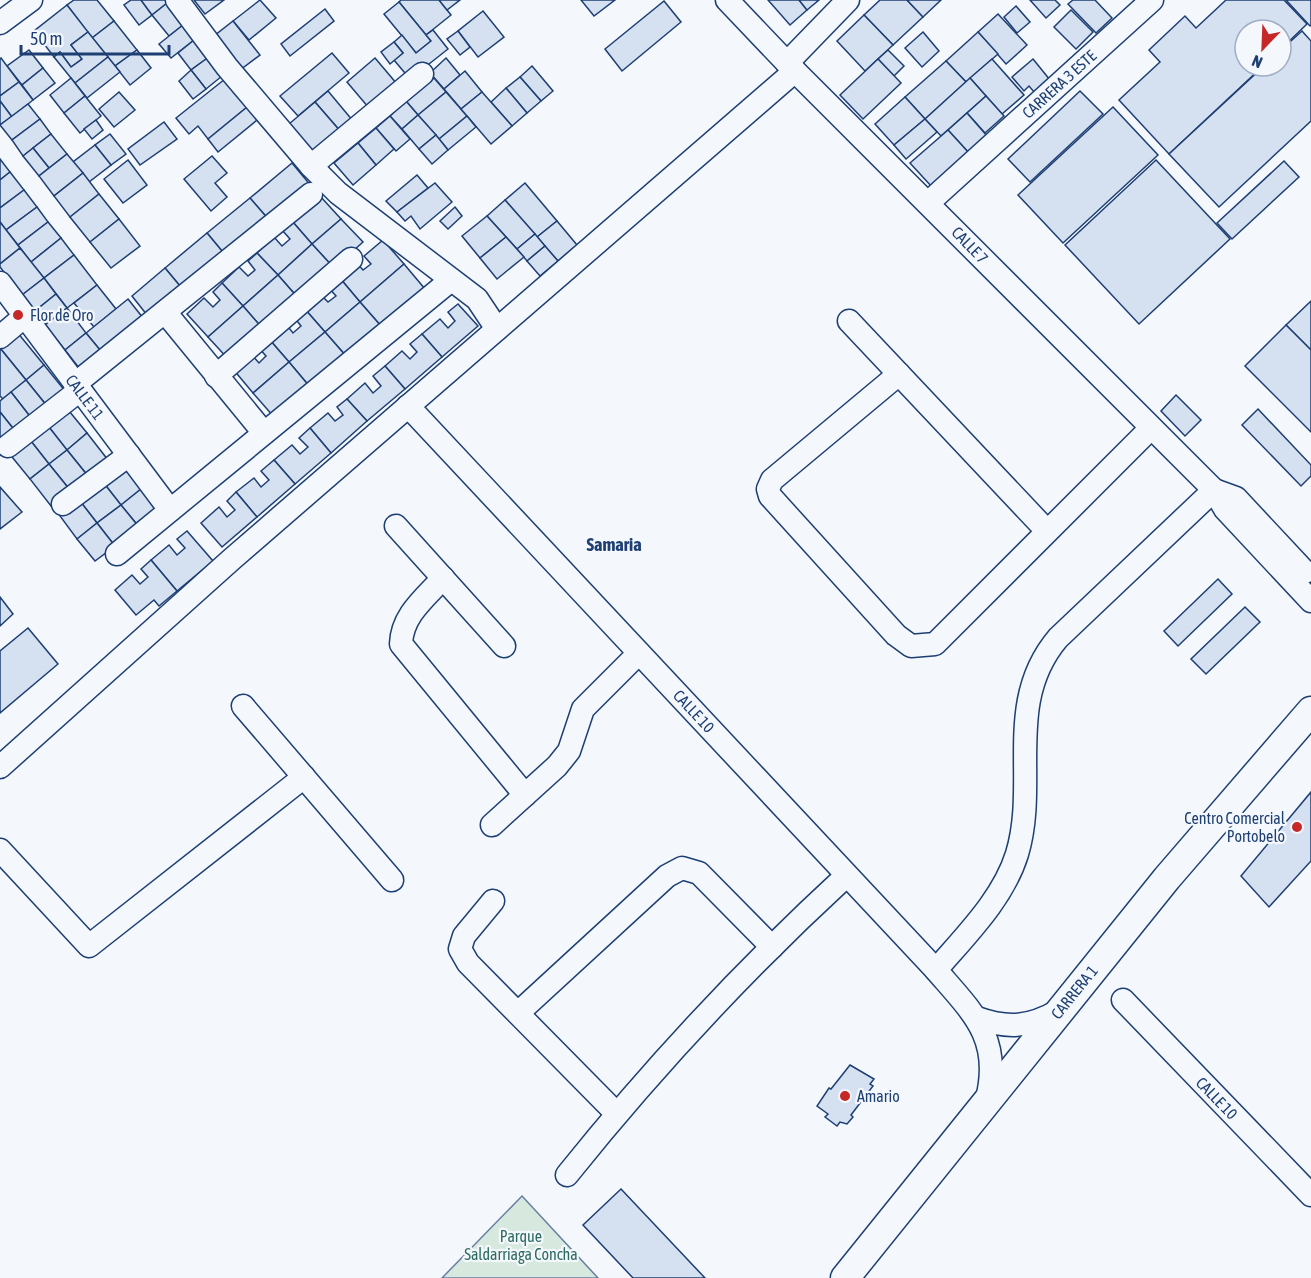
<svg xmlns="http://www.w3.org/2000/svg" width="1311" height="1278" viewBox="0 0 1311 1278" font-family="'Asap Condensed',sans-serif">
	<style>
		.green { fill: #d7e8df; stroke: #687fa3; stroke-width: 1.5 }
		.building { fill: #d5e0f0; stroke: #1d3f73; stroke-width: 1.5 }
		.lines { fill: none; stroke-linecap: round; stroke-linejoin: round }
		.minor-casing { stroke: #1d3f73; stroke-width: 25 }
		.major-casing { stroke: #1d3f73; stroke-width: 31 }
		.minor { stroke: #f4f7fb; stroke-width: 22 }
		.major { stroke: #f4f7fb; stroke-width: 28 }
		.poi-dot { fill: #c62828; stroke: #f4f7fb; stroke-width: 2 }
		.labels { text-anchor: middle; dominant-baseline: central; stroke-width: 4.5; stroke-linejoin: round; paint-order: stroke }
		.street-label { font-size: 16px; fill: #1d3f73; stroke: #f4f7fb }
		.poi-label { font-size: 16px; fill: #1d3f73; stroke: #f4f7fb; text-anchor: start }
		.park-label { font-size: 16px; fill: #2c6c60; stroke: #f4f7fb }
		.neighbourhood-label { font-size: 18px; font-weight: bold; fill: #1d3f73; stroke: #f4f7fb }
	</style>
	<rect width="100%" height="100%" fill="#f4f7fb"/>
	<polygon class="green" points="522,1196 598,1278 442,1278"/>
	<g class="building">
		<polygon points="74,0 97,0 114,21 92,38 67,5"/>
		<polygon points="131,0 141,0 152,15 139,25 124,5"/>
		<polygon points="141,0 171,0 152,15"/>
		<polygon points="171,0 188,21 169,36 152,15"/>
		<polygon points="194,0 224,0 205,14"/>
		<polygon points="260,0 276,18 249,40 233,21"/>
		<polygon points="401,0 439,0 451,15 426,35 399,2"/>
		<polygon points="439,0 460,0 447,10"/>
		<polygon points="581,0 615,0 594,16"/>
		<polygon points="768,0 799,0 807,10 790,25"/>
		<polygon points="799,0 819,0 807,10"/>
		<polygon points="880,0 907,0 923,17 893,45 864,15"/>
		<polygon points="907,0 941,0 923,17"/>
		<polygon points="1030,0 1055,0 1060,5 1046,18"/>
		<polygon points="1073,0 1095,0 1112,18 1096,33 1068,4"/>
		<polygon points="1226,0 1284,0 1307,24 1281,49 1281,30 1245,30 1245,66 1263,66 1169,154 1119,100 1160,62 1149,50 1185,16 1196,28"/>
		<polygon points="1286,0 1311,0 1311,25 1310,26"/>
		<polygon points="664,1 681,22 622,71 605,49"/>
		<polygon points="399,2 431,41 416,53 384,14"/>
		<polygon points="67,5 88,32 71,45 82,59 71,67 60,52 54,57 34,31"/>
		<polygon points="1016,6 1030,22 1017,33 1004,17"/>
		<polygon points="325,9 334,21 290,56 281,44"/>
		<polygon points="1071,10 1093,32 1076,49 1054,27"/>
		<polygon points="483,11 504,37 478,57 458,31"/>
		<polygon points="998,14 1027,45 1006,64 978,32"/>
		<polygon points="864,15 893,45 865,71 837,41"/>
		<polygon points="114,21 137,50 115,66 92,38"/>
		<polygon points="188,21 199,36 171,58 159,44"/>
		<polygon points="233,21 260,55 240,70 214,36"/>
		<polygon points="433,30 448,49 410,79 394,60 403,53 394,42 402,35 416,53 431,41 426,35"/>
		<polygon points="458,31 470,47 460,55 447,39"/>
		<polygon points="1302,31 1311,41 1311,121 1219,207 1169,154 1264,66 1281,66 1281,50"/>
		<polygon points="88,32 108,57 75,83 54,57 60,52 71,67 82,59 71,45"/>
		<polygon points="923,32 939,51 922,67 905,48"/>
		<polygon points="978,32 998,54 966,82 946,61"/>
		<polygon points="199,36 213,54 191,70 178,53"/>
		<polygon points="394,42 403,53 390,64 381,52"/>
		<polygon points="29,50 43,68 22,85 7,66"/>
		<polygon points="137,50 151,68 130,85 115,66"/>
		<polygon points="888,50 904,66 894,76 878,59"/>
		<polygon points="332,53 349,73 298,116 280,96"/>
		<polygon points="213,54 227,72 206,89 191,70"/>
		<polygon points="108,57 120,72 87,98 75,83"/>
		<polygon points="1,58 19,82 0,96 0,59"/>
		<polygon points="375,58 397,84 369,108 347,82"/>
		<polygon points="446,58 460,75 444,89 430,73"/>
		<polygon points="878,59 901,83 863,119 840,95"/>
		<polygon points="992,59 1024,95 1002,114 970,78"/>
		<polygon points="1033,59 1050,80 1035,93 1029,86 1024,91 1012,77"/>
		<polygon points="946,61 966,82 925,119 905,97"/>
		<polygon points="532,66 553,91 541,101 520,77"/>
		<polygon points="43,68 55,83 33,100 22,85"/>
		<polygon points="191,70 206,89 193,99 179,81"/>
		<polygon points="465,71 482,92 461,109 444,89"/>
		<polygon points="230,75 252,103 208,139 198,126 189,134 176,118"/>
		<polygon points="520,77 541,101 527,113 506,88"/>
		<polygon points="71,78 85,96 64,113 50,95"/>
		<polygon points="434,78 446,92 418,115 406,101"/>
		<polygon points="970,78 986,96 941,136 925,119"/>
		<polygon points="19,82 33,100 12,117 0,101 0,96"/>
		<polygon points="506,88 527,113 512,126 491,102"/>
		<polygon points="328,91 353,121 341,132 315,102"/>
		<polygon points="1080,91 1103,114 1030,182 1008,159"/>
		<polygon points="119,92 135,110 114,127 99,109"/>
		<polygon points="446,92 467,116 439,139 418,115"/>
		<polygon points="482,92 512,126 491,144 461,109"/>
		<polygon points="85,96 101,116 80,133 64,113"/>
		<polygon points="986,96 1004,116 985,133 967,113"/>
		<polygon points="905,97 925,119 894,145 875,124"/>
		<polygon points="0,101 12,117 0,125"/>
		<polygon points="406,101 418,115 402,129 390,116"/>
		<polygon points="315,102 341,132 314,154 289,124"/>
		<polygon points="252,103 262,116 218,152 208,139"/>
		<polygon points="28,104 40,119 12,140 0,125"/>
		<polygon points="1113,107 1158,155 1063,243 1018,195"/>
		<polygon points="967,113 988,137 969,153 948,130"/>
		<polygon points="418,115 436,135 419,149 402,129"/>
		<polygon points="390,116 410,139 396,151 376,128"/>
		<polygon points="467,116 476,127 448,150 439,139"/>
		<polygon points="40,119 51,134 23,156 12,140"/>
		<polygon points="925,119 937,132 906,159 894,145"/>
		<polygon points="96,120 103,130 92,139 84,129"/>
		<polygon points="164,122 177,139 140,165 128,149"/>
		<polygon points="376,128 394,149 376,165 358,143"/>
		<polygon points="948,130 969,153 932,187 910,163"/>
		<polygon points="51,134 67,154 49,168 33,148"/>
		<polygon points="110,134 126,154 111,165 95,145"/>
		<polygon points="436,135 448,150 432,164 419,149"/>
		<polygon points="358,143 376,165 353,185 334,163"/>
		<polygon points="95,145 111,165 89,182 73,162"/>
		<polygon points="33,148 49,168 39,176 23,156"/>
		<polygon points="67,154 83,173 54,196 39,176"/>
		<polygon points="212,156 227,173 215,183 227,197 211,211 184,179"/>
		<polygon points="0,159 10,172 0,180"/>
		<polygon points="128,160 147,185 123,203 104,179"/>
		<polygon points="1156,160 1230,239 1139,324 1065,245"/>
		<polygon points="1284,161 1299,177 1232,239 1217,223"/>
		<polygon points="292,163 312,187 270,221 250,198"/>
		<polygon points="10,172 24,190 0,208 0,180"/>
		<polygon points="83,173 99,194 70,217 54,196"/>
		<polygon points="417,175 428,188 397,212 386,201"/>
		<polygon points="435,183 452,202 420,229 411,216 405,221 397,212"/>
		<polygon points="525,183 557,221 537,237 505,200"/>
		<polygon points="24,190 37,207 6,230 0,222 0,208"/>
		<polygon points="99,194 119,219 90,242 70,217"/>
		<polygon points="320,196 341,219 312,244 292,221"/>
		<polygon points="250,198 270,221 227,257 207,233"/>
		<polygon points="505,200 535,234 517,249 487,216"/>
		<polygon points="37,207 48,222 18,245 6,230"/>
		<polygon points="455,207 462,216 448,229 440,221"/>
		<polygon points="487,216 506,237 480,258 462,236"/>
		<polygon points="119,219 140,246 111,268 90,242"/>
		<polygon points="341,219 363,242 334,268 312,244"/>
		<polygon points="292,221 312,244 278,275 257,253 274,237 282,246 290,239 282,230"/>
		<polygon points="557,221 577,245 558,261 537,237"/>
		<polygon points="0,222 20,248 0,264"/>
		<polygon points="48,222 61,238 31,262 18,245"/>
		<polygon points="207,233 227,257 185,292 165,268"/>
		<polygon points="535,234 545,246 527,261 517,249"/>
		<polygon points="506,237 524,257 497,279 480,258"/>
		<polygon points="61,238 74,255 44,278 31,262"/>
		<polygon points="383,240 404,264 360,302 339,277 356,262 363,270 371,264 364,256"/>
		<polygon points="312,244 334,268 299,299 278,275"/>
		<polygon points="545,246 558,261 540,276 527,261"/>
		<polygon points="20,248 44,278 22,295 0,267 0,264"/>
		<polygon points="257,253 278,275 243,306 222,283 239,267 248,276 255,270 248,261"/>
		<polygon points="74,255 97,285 67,308 44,278"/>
		<polygon points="404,264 425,289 381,326 360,302"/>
		<polygon points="165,268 185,292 151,320 132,296"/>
		<polygon points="278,275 299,299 264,330 243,306"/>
		<polygon points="339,277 360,302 325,332 304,308 320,294 328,302 336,296 328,287"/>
		<polygon points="44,278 56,294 35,311 22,295"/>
		<polygon points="222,283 243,306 208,337 187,314 204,298 213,307 220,300 213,292"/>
		<polygon points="97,285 116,309 94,327 74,303"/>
		<polygon points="56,294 67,308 45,325 35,311"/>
		<polygon points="128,299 147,323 105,356 86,333"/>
		<polygon points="1311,301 1311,350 1286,325"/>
		<polygon points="360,302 381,326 346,356 325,332"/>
		<polygon points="458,304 478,326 442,357 422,334 440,319 448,328 455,321 448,312"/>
		<polygon points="243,306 264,330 230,361 208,337"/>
		<polygon points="67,308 86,333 65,350 45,325"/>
		<polygon points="304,308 325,332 289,362 269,339 286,324 293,333 301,326 294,317"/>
		<polygon points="1286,325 1311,350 1311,432 1245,366"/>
		<polygon points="17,332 44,365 26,380 0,348 0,345"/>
		<polygon points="325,332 346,356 310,387 289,362"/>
		<polygon points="86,333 105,356 83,373 65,350"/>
		<polygon points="422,334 442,357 405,389 385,366 402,351 410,359 417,352 410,344"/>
		<polygon points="269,339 289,362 253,393 233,369 251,354 259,363 266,356 258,347"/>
		<polygon points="0,348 26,380 3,399 0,396"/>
		<polygon points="289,362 310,387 274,417 253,393"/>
		<polygon points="44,365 66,392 47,406 26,380"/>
		<polygon points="385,366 405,389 367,421 347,399 365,383 373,393 381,386 373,376"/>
		<polygon points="26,380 47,406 32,419 11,392"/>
		<polygon points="11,392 32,419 16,432 0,412 0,401"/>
		<polygon points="1176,395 1201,420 1185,436 1161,411"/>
		<polygon points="347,399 367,421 331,453 310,428 328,413 335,421 343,415 337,407"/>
		<polygon points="65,406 87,433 67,450 45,422"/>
		<polygon points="1258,409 1311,465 1311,476 1301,486 1242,425"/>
		<polygon points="0,412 16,432 0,445"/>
		<polygon points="45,422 67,450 49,464 27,436"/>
		<polygon points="310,428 331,453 295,484 274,460 292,445 300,454 308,447 299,438"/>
		<polygon points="87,433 108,460 88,476 67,450"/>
		<polygon points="27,436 49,464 30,479 8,452"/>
		<polygon points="67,450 88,476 70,490 49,464"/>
		<polygon points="274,460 295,484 257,517 236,492 254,478 261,487 269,480 261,471"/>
		<polygon points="49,464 70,490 51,506 30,479"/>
		<polygon points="124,467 141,489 121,505 103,482"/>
		<polygon points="103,482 121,505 97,523 80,501"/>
		<polygon points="0,487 22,512 0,529"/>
		<polygon points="141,489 159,512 139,527 121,505"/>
		<polygon points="236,492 257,517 222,547 201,523 219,507 227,517 235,510 227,501"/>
		<polygon points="80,501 97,523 77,539 60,516"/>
		<polygon points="121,505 139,527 115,546 97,523"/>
		<polygon points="97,523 115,546 95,561 77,539"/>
		<polygon points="187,531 213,561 177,591 151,560 169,545 177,555 185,548 177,539"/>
		<polygon points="151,560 177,591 159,606 154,600 136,615 115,590 132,575 140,584 148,577 141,569"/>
		<polygon points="1218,579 1232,594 1178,646 1164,631"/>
		<polygon points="0,597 13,614 0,626"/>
		<polygon points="1245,607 1260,622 1206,674 1191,659"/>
		<polygon points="28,628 58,664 0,713 0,651"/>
		<polygon points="1311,792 1311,861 1269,907 1241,876"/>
		<polygon points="850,1065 874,1079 870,1084 873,1086 851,1115 853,1117 847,1124 840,1122 837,1126 825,1117 828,1114 817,1106 829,1088 831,1089"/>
		<polygon points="621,1189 705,1278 633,1278 583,1225"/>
	</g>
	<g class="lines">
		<defs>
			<g id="minor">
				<polyline points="177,0 227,67 311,166 338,193 477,299 497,329"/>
				<polyline points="727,0 787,63 1214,490 1225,509 1311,601"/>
				<polyline points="0,23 31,0"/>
				<polyline points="787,63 848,0"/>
				<polyline points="311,166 422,74"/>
				<polyline points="928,203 1152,0"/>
				<polyline points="0,283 170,510"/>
				<polyline points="165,312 264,433"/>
				<polyline points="849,321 1047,531"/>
				<polyline points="0,337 25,316"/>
				<polyline points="899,374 772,480 768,489 770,496 896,635 911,646 935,644 1150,429"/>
				<polyline points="216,376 351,259"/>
				<polyline points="75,384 311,194"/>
				<path d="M408 406 936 970C973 1013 1002 1038 987 1099"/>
				<polyline points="8,446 80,390"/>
				<polyline points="1214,490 1236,498 1305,572"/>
				<polyline points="63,504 129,455"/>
				<polyline points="396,526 504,646"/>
				<polyline points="117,554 451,280"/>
				<path d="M443 578C425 598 402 615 401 644L525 795"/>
				<polyline points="243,706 392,880"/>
				<polyline points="0,767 232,559 795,71"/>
				<polyline points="492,825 557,766 569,751 583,709 639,653"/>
				<polyline points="0,850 89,946 304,777"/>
				<polyline points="493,901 464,936 460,949 468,963 616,1113"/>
				<path d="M936 970C966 935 1003 899 1017 854 1039 781 1003 703 1058 638L1214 490"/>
				<polyline points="1123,1000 1311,1195"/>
				<polyline points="518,1013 667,876 682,868 699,873 772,947"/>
				<path d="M977 1018C1008 1029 1030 1027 1058 1011"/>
				<path d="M567 1175C652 1069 746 968 846 876"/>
			</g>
			<polyline id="major" points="845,1278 1167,878 1311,711"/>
		</defs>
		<use href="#minor" class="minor-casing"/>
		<use href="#major" class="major-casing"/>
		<use href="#minor" class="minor"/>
		<use href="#major" class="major"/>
	</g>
	<g class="poi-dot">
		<circle cx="18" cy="315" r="6"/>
		<circle cx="1297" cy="827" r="6"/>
		<circle cx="845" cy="1096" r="6"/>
	</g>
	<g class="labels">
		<g class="street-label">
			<text transform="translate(1059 84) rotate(-42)">CARRERA 3 ESTE</text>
			<text transform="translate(970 245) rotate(46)">CALLE 7</text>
			<text transform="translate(85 397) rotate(53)">CALLE 11</text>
			<text transform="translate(694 711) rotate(47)">CALLE 10</text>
			<text transform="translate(1074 992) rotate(-51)">CARRERA 1</text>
			<text transform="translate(1217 1098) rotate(46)">CALLE 10</text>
		</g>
		<g class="poi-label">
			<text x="30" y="315">Flor de Oro</text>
			<text x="1285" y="818" text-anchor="end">Centro Comercial<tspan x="1285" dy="18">Portobelo</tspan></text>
			<text x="857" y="1096">Amario</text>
		</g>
		<g class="park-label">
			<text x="521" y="1236">Parque<tspan x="521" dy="18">Saldarriaga Concha</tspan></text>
		</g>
		<g class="neighbourhood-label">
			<text x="614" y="544">Samaria</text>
		</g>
	</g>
	<g transform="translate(1263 48) rotate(203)"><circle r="28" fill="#f4f7fb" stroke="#9eadc5" stroke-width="1.5"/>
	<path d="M0-4.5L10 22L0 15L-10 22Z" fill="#c62828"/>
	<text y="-9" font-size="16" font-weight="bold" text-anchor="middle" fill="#1d3f73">N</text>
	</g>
	<path d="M21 45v9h148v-9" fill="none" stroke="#1d3f73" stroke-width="3"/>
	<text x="30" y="45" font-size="18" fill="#1d3f73" stroke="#f4f7fb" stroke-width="4.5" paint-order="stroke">50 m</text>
</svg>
